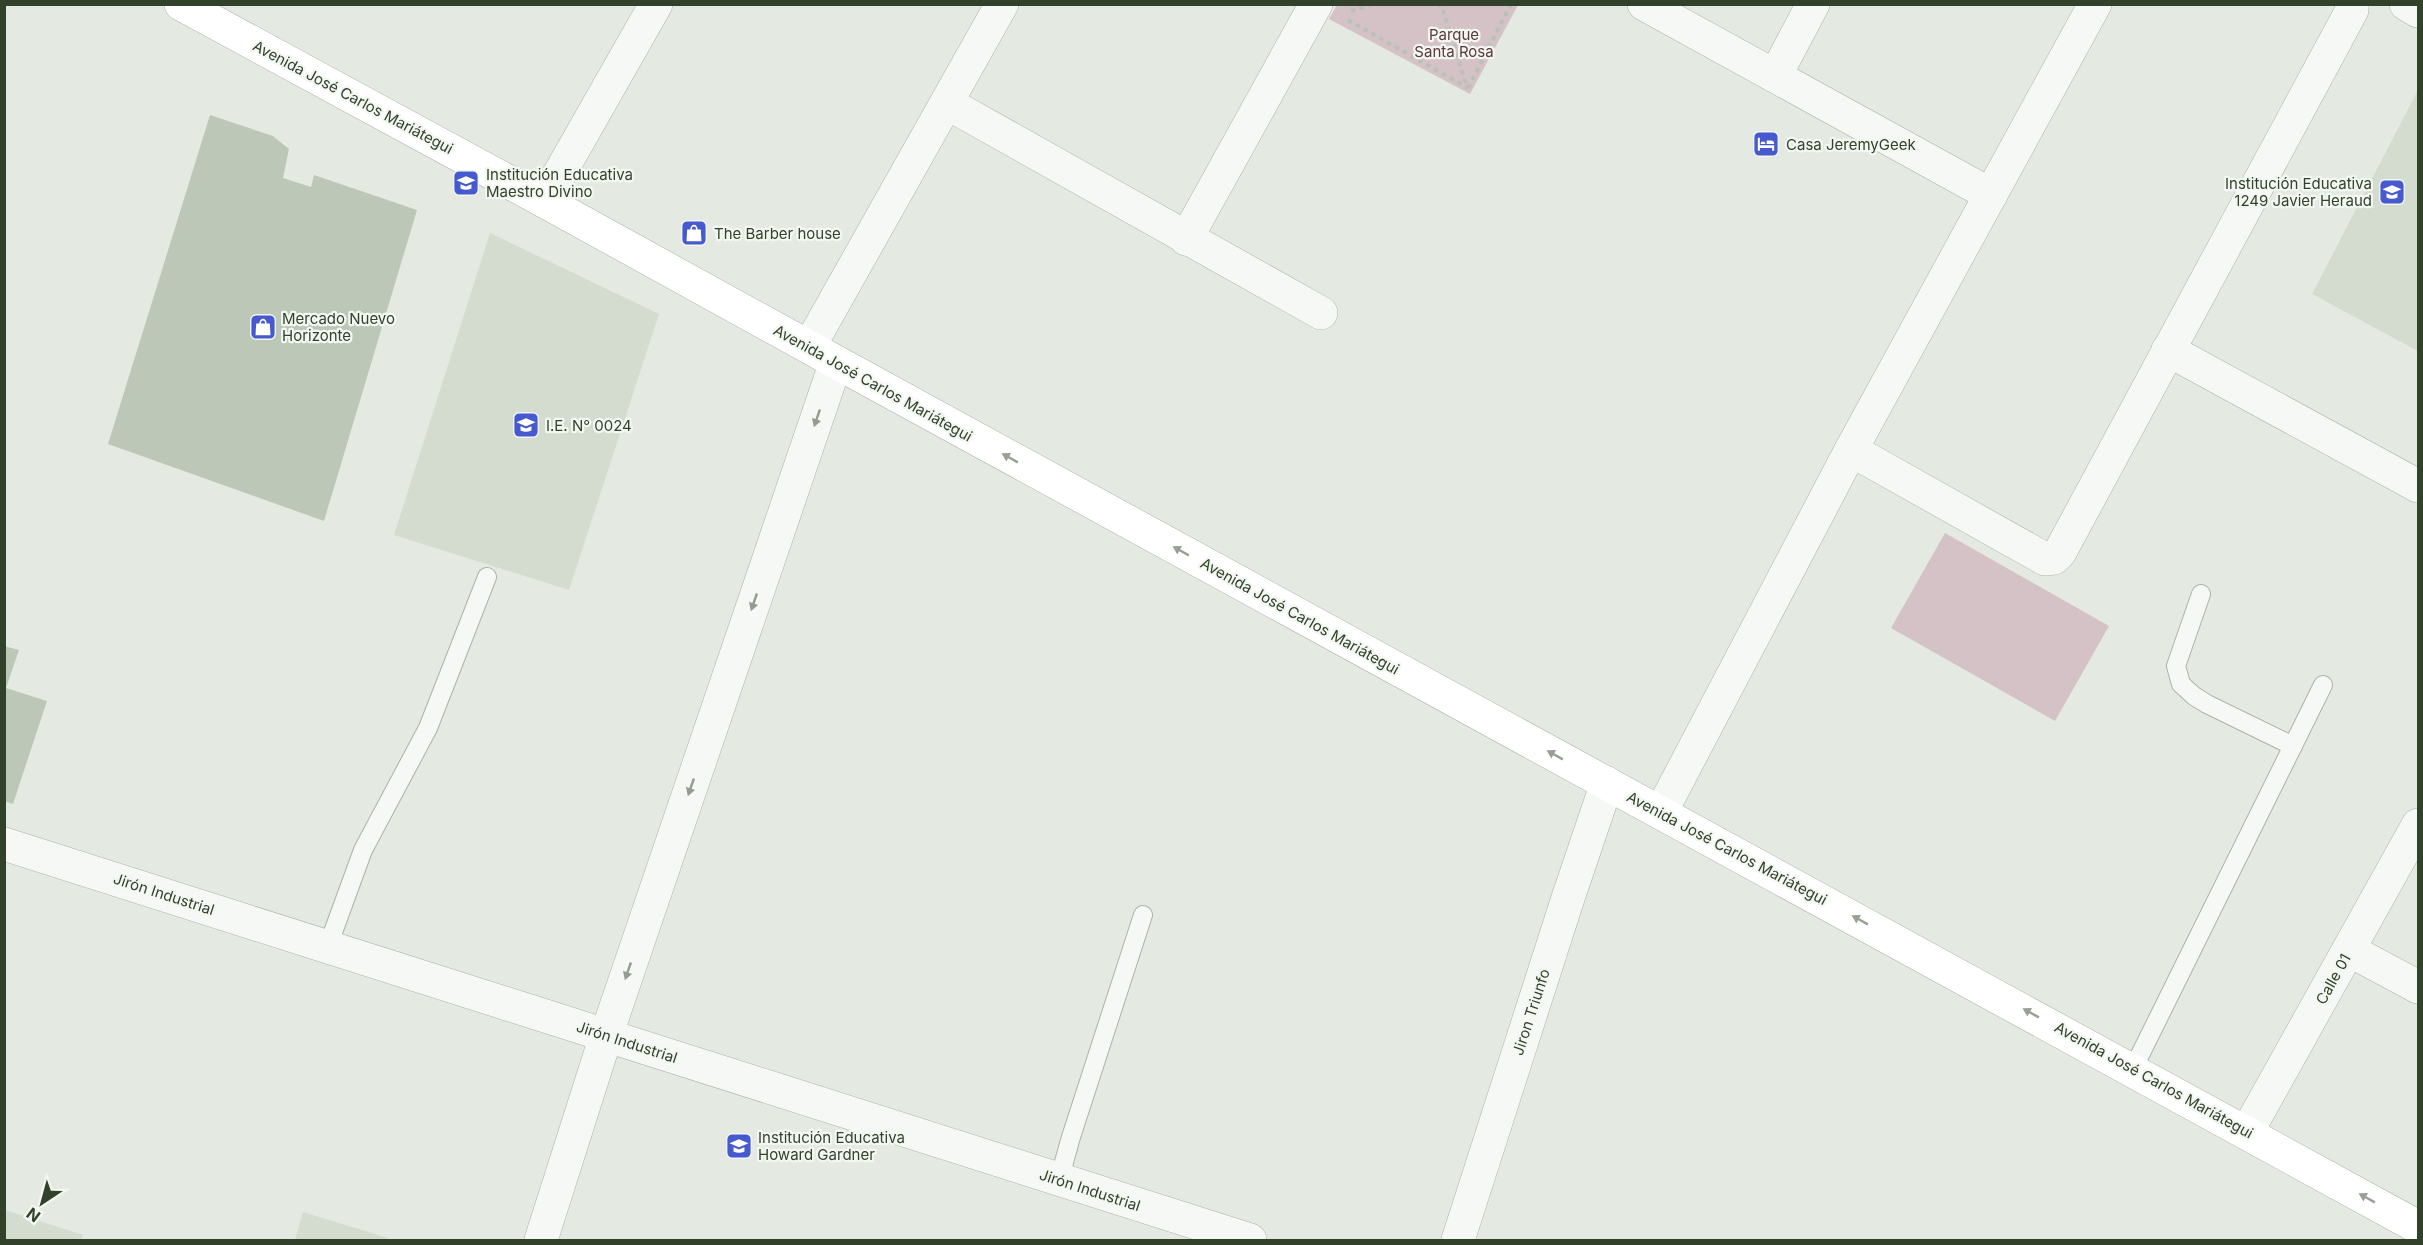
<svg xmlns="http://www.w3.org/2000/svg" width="2423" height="1245" viewBox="0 0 2423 1245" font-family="Inter,sans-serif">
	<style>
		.built { fill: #d3dccf }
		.green { fill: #d4c2c6 }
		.building { fill: #bdc7b8 }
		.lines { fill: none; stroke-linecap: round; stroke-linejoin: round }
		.lane-casing { stroke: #abb4a6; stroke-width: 20 }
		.street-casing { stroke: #abb4a6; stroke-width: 34 }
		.secondary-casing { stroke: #abb4a6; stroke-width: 34 }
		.path { stroke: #bac1b7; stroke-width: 4; stroke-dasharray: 4.5 4.5; stroke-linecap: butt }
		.lane { stroke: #f5f8f4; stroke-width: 18 }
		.street { stroke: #f5f8f4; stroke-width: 33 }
		.secondary { stroke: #fff; stroke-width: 33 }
		.oneway { fill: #949c8f }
		.oneway2 { fill: #98a094 }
		.labels { text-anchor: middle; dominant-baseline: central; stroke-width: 4.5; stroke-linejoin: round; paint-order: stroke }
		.park-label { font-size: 15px; fill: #5d373d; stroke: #f3f7f1 }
		.street-label { font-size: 15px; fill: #32412a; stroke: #f3f7f1 }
		.poi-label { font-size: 15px; fill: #32412a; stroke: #f3f7f1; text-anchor: start }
	</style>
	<rect width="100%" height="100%" fill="#e4eae1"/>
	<g class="built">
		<polygon points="2418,90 2418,351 2312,294"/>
		<polygon points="490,233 659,314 569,590 394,535"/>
		<polygon points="5,1210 83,1235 81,1240 5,1240"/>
		<polygon points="303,1212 388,1238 387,1240 295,1240"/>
	</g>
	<g class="green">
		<polygon points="1337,5 1337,4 1518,5 1470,94 1329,19"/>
		<polygon points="1945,533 2109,626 2055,721 1891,628"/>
	</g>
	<g class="building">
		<polygon points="210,115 273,136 289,149 283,178 311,187 314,175 417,210 324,521 108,444"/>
		<polygon points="4,646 19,650 6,688 47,701 13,804 4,801"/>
	</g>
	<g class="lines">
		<defs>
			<g id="lane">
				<polyline points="2201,594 2176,666 2181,684 2194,696 2207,704 2293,746"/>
				<polyline points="328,946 363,850 428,728 487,577"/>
				<polyline points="2133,1069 2323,685"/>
				<polyline points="1059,1180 1071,1137 1143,915"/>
			</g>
			<g id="street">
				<polyline points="1644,4 1991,195"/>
				<polyline points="2406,4 2418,11"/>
				<polyline points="1775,76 1813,4"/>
				<polyline points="947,103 1321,313"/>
				<polyline points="544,201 656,4"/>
				<polyline points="1186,239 1316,4"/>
				<polyline points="809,347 1002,4"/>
				<polyline points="2168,350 2418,486"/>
				<polyline points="1851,450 2045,559 2054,558 2060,552 2352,10 2352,4"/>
				<polyline points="1661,812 1851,450 2095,4"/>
				<polyline points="4,844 1250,1240"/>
				<polyline points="2349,950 2418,987"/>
				<polyline points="2247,1132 2418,825"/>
				<polyline points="541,1240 606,1036 836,362"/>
				<polyline points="1458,1240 1568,898 1607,783"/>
			</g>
			<polyline id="secondary" points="181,4 544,201 836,362 2418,1227"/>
		</defs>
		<use href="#lane" class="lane-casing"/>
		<use href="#street" class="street-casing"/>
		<use href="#secondary" class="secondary-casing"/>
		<g class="path">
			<polyline points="1437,4 1442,7 1467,87"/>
			<polyline points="1351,11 1373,4"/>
			<polyline points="1348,20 1468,88"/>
			<polyline points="1468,88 1511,4"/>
		</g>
		<use href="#lane" class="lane"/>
		<use href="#street" class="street"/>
		<use href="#secondary" class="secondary"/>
	</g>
	<defs><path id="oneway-solid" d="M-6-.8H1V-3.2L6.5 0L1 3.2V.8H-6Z" transform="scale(1.5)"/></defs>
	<g class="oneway">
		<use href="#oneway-solid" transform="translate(817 418) rotate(109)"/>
		<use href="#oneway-solid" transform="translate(754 602) rotate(109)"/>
		<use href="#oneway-solid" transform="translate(691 787) rotate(109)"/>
		<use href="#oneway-solid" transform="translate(628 971) rotate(109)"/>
	</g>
	<g class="oneway2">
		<use href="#oneway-solid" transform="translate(1010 458) rotate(-151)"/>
		<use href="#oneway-solid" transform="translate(1181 551) rotate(-151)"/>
		<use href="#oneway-solid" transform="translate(1555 755) rotate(-151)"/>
		<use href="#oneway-solid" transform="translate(1860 920) rotate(-151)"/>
		<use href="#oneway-solid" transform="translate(2031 1013) rotate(-151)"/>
		<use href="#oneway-solid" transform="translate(2367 1198) rotate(-151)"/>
	</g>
	<defs>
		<symbol id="hotel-square" viewBox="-11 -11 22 22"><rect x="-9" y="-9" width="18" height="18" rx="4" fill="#4759ce" stroke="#f3f7f1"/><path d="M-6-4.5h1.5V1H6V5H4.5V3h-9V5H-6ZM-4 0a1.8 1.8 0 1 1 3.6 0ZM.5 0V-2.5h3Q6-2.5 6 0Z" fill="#fff"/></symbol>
		<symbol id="school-square" viewBox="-11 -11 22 22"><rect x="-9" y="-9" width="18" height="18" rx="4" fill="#4759ce" stroke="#f3f7f1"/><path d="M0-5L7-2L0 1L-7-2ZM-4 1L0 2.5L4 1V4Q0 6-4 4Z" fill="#fff"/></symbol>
		<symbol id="shop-square" viewBox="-11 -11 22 22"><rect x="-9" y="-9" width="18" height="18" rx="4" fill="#4759ce" stroke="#f3f7f1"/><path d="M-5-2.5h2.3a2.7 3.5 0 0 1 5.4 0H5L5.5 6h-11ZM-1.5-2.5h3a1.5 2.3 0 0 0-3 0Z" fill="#fff"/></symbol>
	</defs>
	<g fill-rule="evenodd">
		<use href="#hotel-square" x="1751" y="129" width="30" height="30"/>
		<use href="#school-square" x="451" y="168" width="30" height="30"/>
		<use href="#school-square" x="2377" y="177" width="30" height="30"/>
		<use href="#shop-square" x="679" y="218" width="30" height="30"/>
		<use href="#shop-square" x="248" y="312" width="30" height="30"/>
		<use href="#school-square" x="511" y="410" width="30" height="30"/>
		<use href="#school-square" x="724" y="1131" width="30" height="30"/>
	</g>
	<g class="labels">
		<g class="park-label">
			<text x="1454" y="34">Parque<tspan x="1454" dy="17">Santa Rosa</tspan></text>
		</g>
		<g class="street-label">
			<text transform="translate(353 97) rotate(28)">Avenida José Carlos Mariátegui</text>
			<text transform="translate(873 383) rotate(29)">Avenida José Carlos Mariátegui</text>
			<text transform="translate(1300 616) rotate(29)">Avenida José Carlos Mariátegui</text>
			<text transform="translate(1727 848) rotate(28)">Avenida José Carlos Mariátegui</text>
			<text transform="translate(164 894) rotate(18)">Jirón Industrial</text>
			<text transform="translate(2333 979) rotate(-61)">Calle 01</text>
			<text transform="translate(1531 1012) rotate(-72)">Jiron Triunfo</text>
			<text transform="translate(627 1042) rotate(18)">Jirón Industrial</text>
			<text transform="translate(2154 1080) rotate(29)">Avenida José Carlos Mariátegui</text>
			<text transform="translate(1090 1190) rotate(18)">Jirón Industrial</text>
		</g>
		<g class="poi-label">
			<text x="1786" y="144">Casa JeremyGeek</text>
			<text x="486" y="174">Institución Educativa<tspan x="486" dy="17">Maestro Divino</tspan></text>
			<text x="2372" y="183" text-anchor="end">Institución Educativa<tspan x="2372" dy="17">1249 Javier Heraud</tspan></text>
			<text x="714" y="233">The Barber house</text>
			<text x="282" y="318">Mercado Nuevo<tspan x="282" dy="17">Horizonte</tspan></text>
			<text x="546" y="425">I.E. N° 0024</text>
			<text x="758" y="1137">Institución Educativa<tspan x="758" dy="17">Howard Gardner</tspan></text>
		</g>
	</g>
	<rect width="2423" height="1245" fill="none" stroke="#32412a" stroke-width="12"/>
	<g transform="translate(42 1203) rotate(216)" stroke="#f3f7f1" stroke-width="4.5" paint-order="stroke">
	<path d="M0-4.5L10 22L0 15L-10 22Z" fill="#32412a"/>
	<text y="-9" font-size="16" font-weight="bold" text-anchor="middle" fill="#32412a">N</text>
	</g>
</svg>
